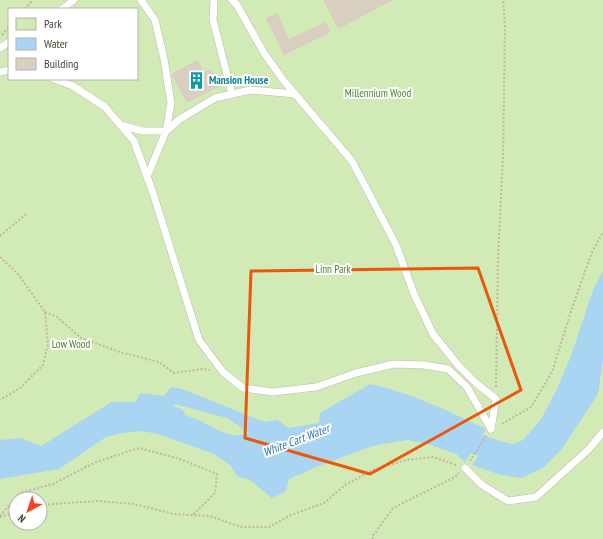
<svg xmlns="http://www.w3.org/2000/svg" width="603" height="539" viewBox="0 0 603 539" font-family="'PT Sans Narrow',sans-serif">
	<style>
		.green { fill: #d2eab5; fill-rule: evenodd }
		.water { fill: #a9d4f2; fill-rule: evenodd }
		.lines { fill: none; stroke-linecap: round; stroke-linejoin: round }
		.river { stroke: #a9d4f2; stroke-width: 21 }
		.building { fill: #d8cfc1 }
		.service-casing { stroke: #c2bbae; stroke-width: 8 }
		.path { stroke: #c4b79f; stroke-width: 2; stroke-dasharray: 2 2; stroke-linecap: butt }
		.service { stroke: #fff; stroke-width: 7 }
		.marked { fill: none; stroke: #e8590c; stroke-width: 3; stroke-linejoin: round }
		.labels { text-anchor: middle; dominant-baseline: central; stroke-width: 4; stroke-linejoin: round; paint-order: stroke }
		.culture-label { font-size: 11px; font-weight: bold; fill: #0d838f; stroke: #fff; text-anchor: start }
		.park-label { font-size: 11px; fill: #4a7f2a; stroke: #fff }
		.water-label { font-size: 12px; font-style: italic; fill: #2e7ab2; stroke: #fff }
	</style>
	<rect width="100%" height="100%" fill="#f6f3ec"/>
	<path class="green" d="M0 0H603V539H0ZM9 9H137V79H9ZM16 499H40V523H16Z"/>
	<g class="water">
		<polygon points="603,271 603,360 598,394 561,450 543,468 521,478 501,475 472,465 489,439 513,444 523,440 540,421 556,391 571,356 593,290"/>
		<path d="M370 384C412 393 448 411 486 429L465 462 456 454 431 445 408 440 376 445 321 465 289 479 286 491 272 498 250 480 237 476 230 465 214 454 158 434 142 431 122 433 106 437 59 469 0 479V440L21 438 41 446 112 402H136L140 393 164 396 171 387 185 390 264 422 277 420 289 428 319 423 320 413ZM174 404 227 418 249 433 234 436 220 431 201 421 185 415 183 410 174 406Z"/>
	</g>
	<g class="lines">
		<polyline class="river" points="450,434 463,439 511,456"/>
	</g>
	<g class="building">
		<polygon points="323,0 393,0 338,29"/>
		<polygon points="277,13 289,39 326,22 331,32 284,55 266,18"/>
		<polygon points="197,60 204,72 211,69 220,86 187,103 171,74"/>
	</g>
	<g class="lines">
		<defs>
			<g id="service">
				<polyline points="214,0 213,20 232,94"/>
				<polyline points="232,0 237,5 264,53 284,81 352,161 396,245 414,294 433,334 458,365 476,383 496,399 491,429"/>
				<polyline points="62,9 74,0"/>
				<polyline points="0,48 9,42"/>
				<polyline points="0,72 9,70"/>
				<polyline points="54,79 73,86 105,107 134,141 153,193 199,340 223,372 243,388 273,392 316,387 356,373 394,364 424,365 448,369 467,387 491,429"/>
				<polyline points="120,125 143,131 166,131 171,103 164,59 155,20 141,0"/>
				<polyline points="147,177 166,131 180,119 215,98 250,90 295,94"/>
				<polyline points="465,468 482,485 508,501 536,497 589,449 603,432"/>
			</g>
		</defs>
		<use href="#service" class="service-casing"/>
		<g class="path">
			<polyline points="25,9 33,0"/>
			<polyline points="2,35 9,27"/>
			<polyline points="0,236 26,214"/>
			<polyline points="0,257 18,274 45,312 48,344 43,365 20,388 0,400"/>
			<polyline points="45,312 57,317 81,338 120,352 159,362 174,373 202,369 210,370"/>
			<polyline points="496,387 498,257 503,157 505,26 503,0"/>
			<polyline points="502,424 531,407 552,372 572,308 592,252 603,232"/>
			<polyline points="470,461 486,436"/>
			<polyline points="40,505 97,501 134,504 174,514 210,516 241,527 269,527 291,515 324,503 345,485 373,470 406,460 433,457 456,465"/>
			<polyline points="0,516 20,493 53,484 96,462 139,448 177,458 217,474 215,493 193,515"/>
			<polyline points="0,517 16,512"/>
			<polyline points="373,539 372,537 393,508 455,477 459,473"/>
		</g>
		<use href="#service" class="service"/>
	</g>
	<path class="marked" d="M478 268 521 390 370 474 245 438 251 271Z"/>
	<defs>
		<symbol id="building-bare" viewBox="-9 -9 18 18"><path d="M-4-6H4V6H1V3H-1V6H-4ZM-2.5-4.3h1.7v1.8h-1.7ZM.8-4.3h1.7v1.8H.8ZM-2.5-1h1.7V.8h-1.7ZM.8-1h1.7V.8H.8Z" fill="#0f9aa8" stroke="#fff" stroke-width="2.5" paint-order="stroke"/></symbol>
	</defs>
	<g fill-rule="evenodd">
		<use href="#building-bare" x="184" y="68" width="25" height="25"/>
	</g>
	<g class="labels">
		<g class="culture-label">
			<text x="209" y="80">Mansion House</text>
		</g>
		<g class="park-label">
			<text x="378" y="93">Millennium Wood</text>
			<text x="333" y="269">Linn Park</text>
			<text x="71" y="344">Low Wood</text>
		</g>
		<g class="water-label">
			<text transform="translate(296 440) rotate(-21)">White Cart Water</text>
		</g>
	</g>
	<rect x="8" y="8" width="130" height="72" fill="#ffffff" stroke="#b7b4b0"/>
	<rect x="16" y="18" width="20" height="12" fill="#d2eab5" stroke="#b7b4b0"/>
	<text x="44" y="28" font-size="12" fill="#4b4439">Park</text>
	<rect x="16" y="38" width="20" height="12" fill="#a9d4f2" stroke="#b7b4b0"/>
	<text x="44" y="48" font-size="12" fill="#4b4439">Water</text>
	<rect x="16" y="58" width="20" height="12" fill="#d8cfc1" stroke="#b7b4b0"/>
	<text x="44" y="68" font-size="12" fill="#4b4439">Building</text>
	<g transform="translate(28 511) rotate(220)"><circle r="19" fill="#ffffff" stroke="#b7b4b0"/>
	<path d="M0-3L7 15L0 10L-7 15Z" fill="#fc3f1d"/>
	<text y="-6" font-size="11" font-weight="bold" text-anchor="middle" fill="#4b4439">N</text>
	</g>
</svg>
